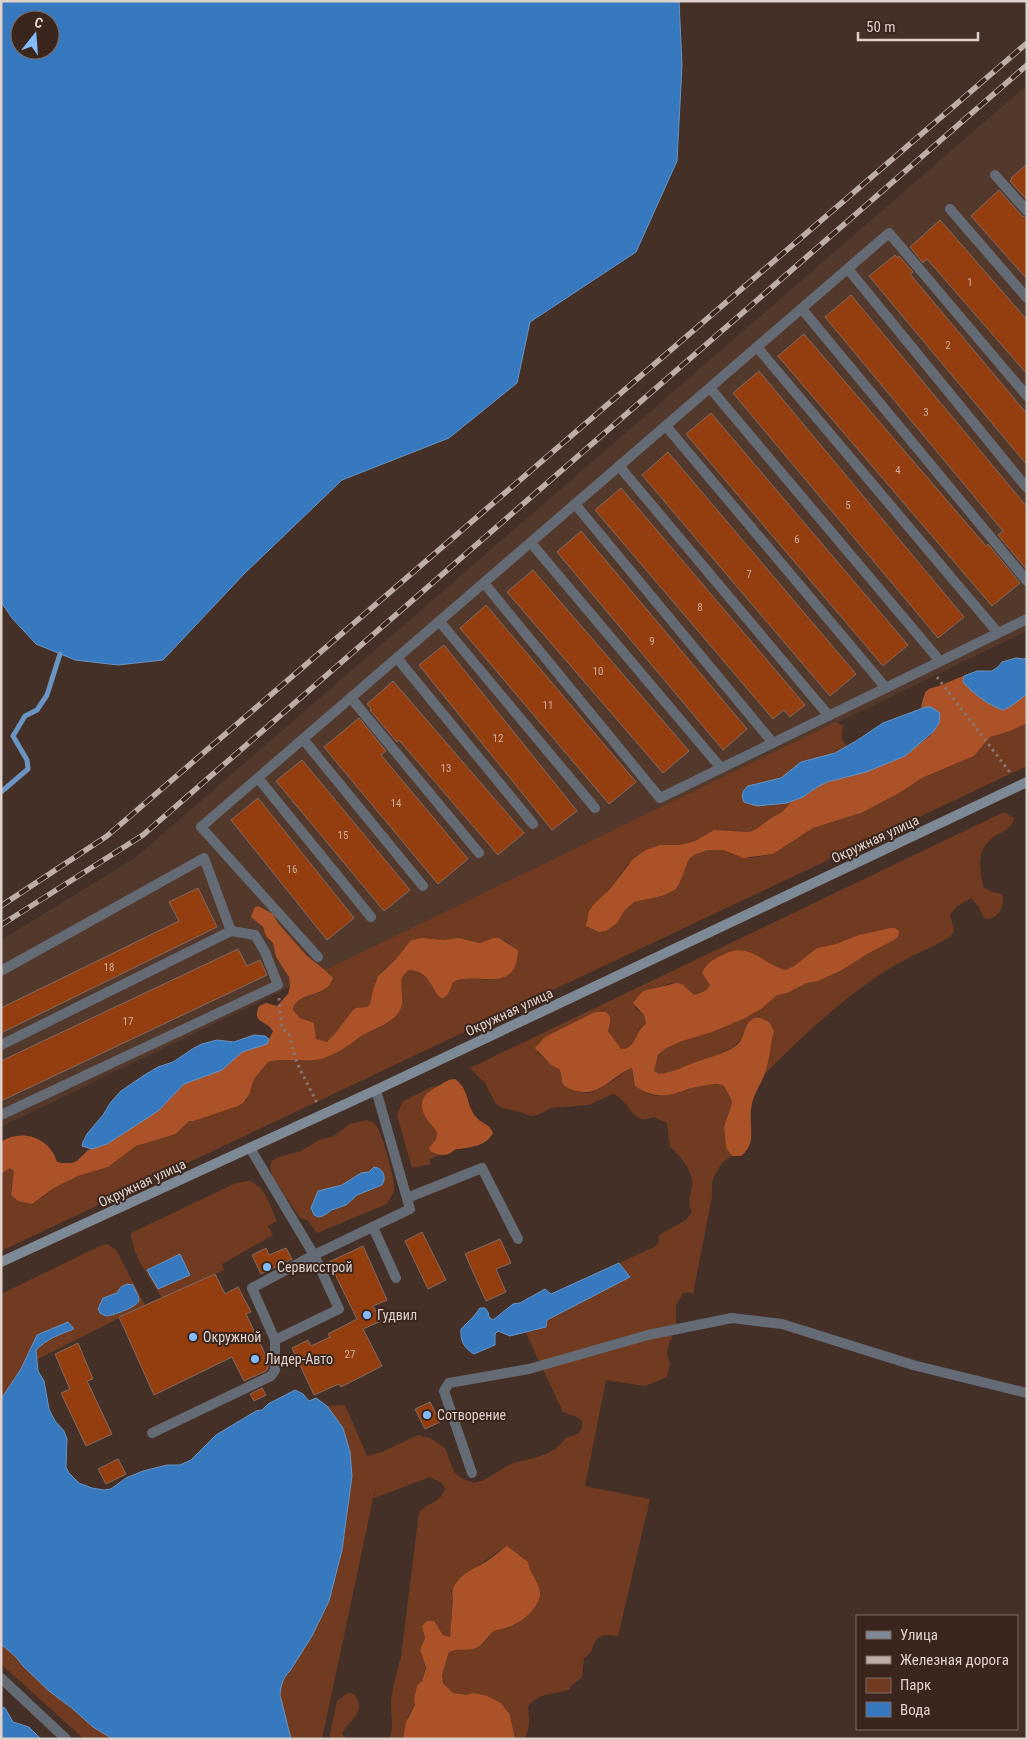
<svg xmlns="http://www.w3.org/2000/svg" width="1028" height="1740" viewBox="0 0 1028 1740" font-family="'Roboto Condensed',sans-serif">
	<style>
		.built { fill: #53382c }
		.green { fill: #713b22; fill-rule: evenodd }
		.forest { fill: #ab5229 }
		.water { fill: #3779bf; stroke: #6994c3; fill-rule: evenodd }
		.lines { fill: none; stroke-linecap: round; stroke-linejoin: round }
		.stream { stroke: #6994c3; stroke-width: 5 }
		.building { fill: #943e10; stroke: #826a60 }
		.path { stroke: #88766f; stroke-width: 3; stroke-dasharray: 2.5 4; stroke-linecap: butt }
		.lane { stroke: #646b74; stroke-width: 10 }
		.street { stroke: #646b74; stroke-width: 10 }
		.secondary { stroke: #7e8996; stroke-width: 10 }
		.rail-casing { stroke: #bdafa8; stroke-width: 5.5 }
		.rail { stroke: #3b261e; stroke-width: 4; stroke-dasharray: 11; stroke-linecap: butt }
		.poi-dot { fill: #84bcfb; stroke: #3b261e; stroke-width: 2 }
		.labels { text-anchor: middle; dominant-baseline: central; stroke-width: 4; stroke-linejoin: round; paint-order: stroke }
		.number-label { font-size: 11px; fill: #ccad9d }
		.street-label { font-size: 14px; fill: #dfd2cc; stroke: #3b261e }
		.poi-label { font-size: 14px; fill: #dfd2cc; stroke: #3b261e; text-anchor: start }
	</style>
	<rect width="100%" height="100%" fill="#453028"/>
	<polygon class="built" points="1027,85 1027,631 325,970 307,956 278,923 273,914 258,906 254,908 252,912 273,943 276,957 289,977 290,987 1,1127 1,940 135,858"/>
	<g class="green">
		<path d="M836 722 843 726C841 735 841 740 847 746L830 755 801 762 781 778 748 786 767 806 792 801 781 813 773 816 763 825 749 832 714 830 695 841 680 845H660L628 864 610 889 593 905 624 911 634 902 662 896 675 890 689 859 694 855 708 850H723L737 856 751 858 773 854 813 828 855 815 880 803 922 778 974 756 990 737 1027 723V766L1 1251V1174L10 1168 14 1171C15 1179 10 1186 11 1195L42 1198 54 1188 78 1176 108 1167 136 1146 176 1134 189 1121H194L238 1106 247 1100 254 1079 268 1062C286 1057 303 1063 321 1059 331 1056 344 1049 352 1043 355 1041 358 1038 361 1036 375 1028 395 1023 401 1008 404 1000 400 987 402 977L409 970C423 971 430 979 434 991L458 979 468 978 492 980 507 975 518 950 504 940H489L480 943 465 939 444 940 422 938 411 940 396 959 381 972 376 980 370 1004 367 1007C351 1007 347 1019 339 1029 335 1034 331 1038 327 1042L316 1040 314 1024 300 1018 293 1010 297 1000 324 991 330 973 325 970Z"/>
		<path d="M1004 812 1014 818C1011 829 1004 831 995 836 975 849 980 868 983 887L992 892 1002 894C1007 905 996 923 984 918L979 907 971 898 956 907 950 915C952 924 957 930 950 937 932 947 913 955 895 965 846 995 804 1034 764 1075 769 1060 770 1046 774 1031L747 1025 742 1039 734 1046 711 1058 664 1074H659L654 1071C655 1060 658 1055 666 1048L737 1021 761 1009 777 994 787 993 807 983 818 980 834 974 869 953 893 940 898 937 890 928 864 934 836 944 817 948 794 966 786 970C758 962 750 939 718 957 711 961 705 965 702 973L710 985C707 991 701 993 694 995L686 988 672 983 646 990 635 1008 644 1015 646 1023 639 1030 631 1047 621 1050 608 1031 611 1021 606 1012H595L545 1037 537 1052 551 1065 559 1069 563 1083C570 1086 578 1091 586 1093 597 1095 621 1073 632 1068 633 1072 632 1075 634 1079 653 1119 697 1074 724 1086L731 1099 732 1103 724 1128 726 1148 732 1156 722 1163 714 1176 712 1182V1196L693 1294 688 1292 683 1293 676 1305V1329L670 1341 667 1350V1355L670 1364 667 1377 645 1386 606 1380 585 1486 650 1499 618 1636 605 1635 596 1639 591 1652 584 1658 582 1677 571 1686 569 1690C555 1694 536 1693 528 1707 529 1718 531 1728 524 1739H515L510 1715 467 1695 453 1693 443 1683 442 1675 449 1652 456 1649H472L484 1643 494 1631 515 1624 528 1614 534 1577 528 1570 501 1550 457 1580 451 1592 453 1598 450 1637 443 1635 439 1628 423 1633 425 1638 420 1650C421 1657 426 1664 425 1670 423 1685 412 1688 415 1705L408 1716 403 1739H389C395 1726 390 1713 391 1699 393 1685 397 1671 401 1657L419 1513C427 1501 440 1505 445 1489L442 1483 430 1477 374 1498 376 1485 322 1739H291L280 1695C281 1685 283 1677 290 1671L312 1636 329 1601 342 1550 352 1476 350 1452 343 1428 327 1406 345 1405 367 1456 382 1452 418 1435 430 1438 445 1448 454 1472 463 1479 474 1483C489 1480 497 1471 509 1465 528 1457 554 1458 565 1438L578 1434 582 1428V1421L577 1417 563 1412 526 1333 546 1327V1320L630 1277 619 1263 656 1246 658 1243 659 1235 686 1220 692 1212C685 1198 694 1193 692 1180 691 1169 678 1153 670 1147L667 1123 654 1117C629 1126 631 1100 613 1094L588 1105 551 1108 538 1115 531 1116 517 1111 502 1108 496 1104 485 1083 470 1068Z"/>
		<polygon points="437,1086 428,1092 422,1107 427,1119 434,1127 437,1133 436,1139 429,1148 430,1151 439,1155 429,1159 431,1164 412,1168 397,1115 402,1102 431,1087"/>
		<path d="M367 1120C371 1122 375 1123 377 1127 382 1134 396 1182 394 1190 393 1195 389 1200 387 1204L317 1233 307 1220 300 1218 273 1177 270 1168 272 1161 276 1158 301 1151 319 1140 334 1136 350 1124ZM374 1167 379 1168 382 1185C374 1190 363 1190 356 1196 347 1204 328 1215 316 1217L311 1211 318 1191 342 1185 361 1173H368Z"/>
		<path d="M249 1181C265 1185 270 1206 277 1221L268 1226 273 1235 222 1264 224 1270 162 1298C151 1279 132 1256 131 1233L236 1183Z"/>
		<polygon points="107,1244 116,1250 145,1305 36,1360 36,1350 44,1343 56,1336 74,1328 37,1335 21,1369 1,1399 1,1294 102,1245"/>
		<polygon points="1,1644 16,1657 23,1666 49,1691 73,1709 93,1727 113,1739 84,1739 1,1664"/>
		<path d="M348 1693 354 1694C368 1714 348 1719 342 1734L347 1739H329L337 1701Z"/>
	</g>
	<g class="forest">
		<path d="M964 676 963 682C974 694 988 705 1003 710L1011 706 1027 694V723L1010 731 990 737 974 756 922 778 899 793 861 813 813 828 773 854 743 858 723 850H708L694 855 689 859 679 884 675 890 662 896 634 902 624 911 617 923 606 931 599 932 586 926 589 911 593 905 610 889 633 859 646 850 660 845H680L695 841 714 830 749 832 756 829 774 816 781 813 792 801 803 797 822 784 846 776 866 772 905 755 930 736 939 723 926 707 921 708C926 686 925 691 944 684 951 681 957 678 964 676Z"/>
		<path d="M258 906 273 914 278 923 307 956 325 970 333 978C326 1000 296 990 293 1010L300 1018 314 1023 316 1039 327 1042 338 1030 352 1011 356 1008 367 1007 370 1004 373 990 378 976 396 959 411 940 422 938 444 940 459 938 480 943 494 938H499L518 950C517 997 474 970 453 982 441 1017 435 985 425 976 420 972 415 970 409 970L402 977C400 987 404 1000 401 1008 395 1023 375 1028 361 1036 358 1038 355 1041 352 1043 344 1049 331 1056 321 1059 303 1063 286 1057 268 1062L254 1079 249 1095 243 1103 238 1106 194 1121H189L176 1134 136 1146 108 1167 78 1176 54 1188 32 1204 18 1201 11 1195 14 1171 10 1168 1 1174V1142C22 1128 50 1138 57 1162L62 1163H72L77 1161 88 1150 107 1144 158 1111 184 1084 222 1070 242 1052 267 1044 273 1031C267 1020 251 1024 259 1006L266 1003 277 1006 288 994 290 987 289 977 276 957 273 943 266 936 263 927 251 917 254 908Z"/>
		<path d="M890 928H895L899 931 898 937 894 940 869 953 840 971 818 981 807 983 787 993 777 995 761 1009 743 1019 712 1032 683 1041 666 1048 658 1055 654 1071 659 1074C673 1073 686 1065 699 1061 711 1057 729 1052 738 1044 746 1037 743 1022 755 1018 759 1017 765 1020 769 1022L774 1031C770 1045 770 1059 765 1073 760 1087 753 1093 751 1109 749 1127 757 1144 741 1156H732L726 1148 724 1127 732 1103 731 1099 724 1086C717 1083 714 1084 708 1085 702 1086 694 1087 688 1089 668 1097 654 1099 635 1086L632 1068C609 1077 600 1099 573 1090 570 1089 565 1087 563 1084 561 1079 562 1074 559 1069L551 1065 535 1048 545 1037 595 1012H606C613 1018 610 1023 608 1031L621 1049C632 1049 633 1042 638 1033 640 1029 643 1027 646 1023L644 1015 633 1003 642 992 646 990 677 983 682 984 694 995C701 993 707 991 710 985L702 973C705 965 711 961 718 957 750 939 758 962 786 970L794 966 817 948 836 944 859 935Z"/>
		<path d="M455 1079C470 1090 465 1103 476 1117 481 1124 490 1123 493 1133 486 1146 472 1147 459 1149 453 1149 457 1149 452 1152 445 1157 437 1155 430 1151L429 1148 436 1139 437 1133C434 1126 428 1122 425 1116 417 1100 426 1092 440 1085 445 1082 449 1079 455 1079Z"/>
		<path d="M507 1546 528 1562C529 1574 541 1583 540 1595 538 1609 521 1623 508 1627 503 1629 497 1629 493 1632 486 1638 484 1644 476 1648 467 1651 458 1648 449 1652L442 1675 443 1683 453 1693 467 1695 473 1693 487 1696 501 1703 510 1715 515 1739H403L406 1722 415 1705 414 1699 417 1686 422 1681 426 1668 420 1650 425 1638 422 1626 427 1621H434L443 1635 450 1637 453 1599C448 1580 471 1570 484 1563 492 1558 500 1551 507 1546Z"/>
	</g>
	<g class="water">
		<path d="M1 1H679L682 65 677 161 636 252 530 322 517 383 449 438 342 480 244 574 163 660 118 665 75 660 36 644 12 618 1 602ZM20 20H50V50H20Z"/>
		<path d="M1016 658 1023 659 1027 658V694L1011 706 1003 710C988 705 974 694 963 682L964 676 977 671H992L998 667 1002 662Z"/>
		<path d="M926 707H931L940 713 939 723 933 732 905 756 866 772 827 782 817 787 803 797 787 803 757 806 744 802C741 796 742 791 748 786L781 778 801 762 835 753 856 741 883 723Z"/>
		<polygon points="254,1035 265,1036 269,1039 267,1044 242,1052 222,1070 184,1084 158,1111 107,1144 92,1149 82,1146 83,1142 87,1134 103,1115 111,1102 121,1091 146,1074 158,1067 173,1062 194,1048 202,1044 217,1040 234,1042"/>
		<path d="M374 1167C383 1168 387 1177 382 1185L357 1195 346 1205 332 1210 323 1216 318 1217 314 1215 311 1208 318 1191 342 1185 361 1173 369 1172Z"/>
		<polygon points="180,1254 190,1275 158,1289 147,1270"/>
		<path d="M619 1263 630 1277 547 1320 546 1327 510 1336 498 1331 495 1334V1345L474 1354C464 1348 460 1341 461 1329L474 1316 480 1308H485L488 1312 489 1317 493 1320 513 1304 520 1303 545 1289 551 1294Z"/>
		<path d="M127 1284 133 1285C135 1290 139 1296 139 1300 138 1307 114 1315 107 1316 104 1316 103 1314 100 1313L98 1309 103 1298 117 1293 121 1287Z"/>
		<path d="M68 1322 74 1329C60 1334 47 1339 36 1350L38 1371 44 1381 49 1409 55 1421 64 1431 67 1439 66 1467 69 1473 79 1483 92 1488 104 1490 111 1489 126 1478 143 1471 167 1465H180L191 1460 216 1435 256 1411 262 1410 268 1404 295 1390 303 1394 309 1401 316 1398 327 1406 343 1428 350 1452 352 1476 342 1550 329 1601 312 1636 290 1671C283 1677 281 1685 280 1695L291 1739H113L93 1727 73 1709 49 1691 23 1666 16 1657 1 1644V1399L21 1369 37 1335Z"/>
		<polygon points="1,1707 5,1708 13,1722 29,1727 41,1739 6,1739 2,1736"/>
	</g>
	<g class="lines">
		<polyline class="stream" points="1,792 28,769 27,760 13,736 25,716 37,710 47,695 60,654"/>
	</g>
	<g class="building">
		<polygon points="1027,164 1027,200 1010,181 1012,179 1011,178"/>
		<polygon points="999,190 1022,216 1027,218 1027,279 971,216"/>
		<polygon points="940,220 1027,320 1027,374 927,259 923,263 910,247"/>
		<polygon points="895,255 897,258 899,256 913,272 910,274 1027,414 1027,465 869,276"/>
		<polygon points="851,295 1027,507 1027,570 998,535 1003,531 825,317"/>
		<polygon points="804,334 986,546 988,544 1020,583 992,606 778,356"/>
		<polygon points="759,371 964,617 938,638 733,393"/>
		<polygon points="711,413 908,645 883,666 686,434"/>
		<polygon points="668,452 856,674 830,696 642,475"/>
		<polygon points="621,488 805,705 790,717 784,710 773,719 595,510"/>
		<polygon points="581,531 747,729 723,750 557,552"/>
		<polygon points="533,570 689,751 663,773 507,592"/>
		<polygon points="486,605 636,782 609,804 460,628"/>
		<polygon points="444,645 577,811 552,830 419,665"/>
		<polygon points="393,681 524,833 498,855 399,740 397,742 370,710 371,708 367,704"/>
		<polygon points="359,718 386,751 381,755 468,859 438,884 324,747"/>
		<polygon points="302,760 410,890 384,911 276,781"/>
		<polygon points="258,798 354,918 327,940 231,820"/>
		<polygon points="198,888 217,927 1,1033 1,1008 179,921 169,902"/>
		<polygon points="238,949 247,966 260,960 267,975 1,1101 1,1061"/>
		<polygon points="422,1232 446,1280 428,1289 405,1241"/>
		<polygon points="500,1239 511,1263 496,1269 506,1292 486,1301 465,1254"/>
		<polygon points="363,1246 387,1300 373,1306 381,1321 363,1329 382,1366 341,1387 339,1384 314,1395 292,1348 308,1340 311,1346 330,1337 328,1334 357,1319 329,1262"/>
		<polygon points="266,1248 269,1255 286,1248 292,1259 261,1274 252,1255"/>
		<polygon points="215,1274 225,1294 238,1287 251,1312 246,1314 268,1360 268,1368 266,1371 244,1381 232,1357 154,1395 119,1317"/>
		<polygon points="78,1343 93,1379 87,1381 112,1434 86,1446 61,1393 70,1389 55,1354"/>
		<polygon points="262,1388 266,1395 254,1401 250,1394"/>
		<polygon points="430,1402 440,1422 425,1429 415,1409"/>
		<polygon points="118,1459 126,1474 106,1484 98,1469"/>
	</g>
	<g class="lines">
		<g class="path">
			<polyline points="937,677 1012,775"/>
			<polyline points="279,998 282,1028 289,1035 297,1063 318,1105"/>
		</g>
		<g class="lane">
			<polyline points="995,175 1027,211"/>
			<polyline points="950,209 1027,298"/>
			<polyline points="848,269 1027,488"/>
			<polyline points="802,309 1027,581"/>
			<polyline points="757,347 998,633"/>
			<polyline points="710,388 940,661"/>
			<polyline points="666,426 886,688"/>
			<polyline points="619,466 829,716"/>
			<polyline points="575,504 773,743"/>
			<polyline points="531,543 721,768"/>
			<polyline points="484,583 660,798 1027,619"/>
			<polyline points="440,622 595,808"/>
			<polyline points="397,658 533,824"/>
			<polyline points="351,698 479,853"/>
			<polyline points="303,739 423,886"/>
			<polyline points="258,778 371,917"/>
			<polyline points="318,957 201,827 889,233 1027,396"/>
			<polyline points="1,971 204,858 231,931 255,935 265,952 278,985 1,1115"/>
			<polyline points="1,1045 231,931"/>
			<polyline points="250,1148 314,1255 339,1309 275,1340"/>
			<polyline points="407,1198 482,1168 518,1239"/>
			<polyline points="373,1227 396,1278"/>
			<polyline points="152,1433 271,1376 275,1370 275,1340 252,1288 314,1255 410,1209 376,1090"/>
			<polyline points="472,1473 444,1391 449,1383 529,1369 648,1335 732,1318 782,1324 913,1365 1027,1393"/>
		</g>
		<polyline class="street" points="1,1678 66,1739"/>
		<polyline class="secondary" points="1,1262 376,1090 1027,782"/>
		<defs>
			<g id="rail">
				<polyline points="1,906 107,836 1027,43"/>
				<polyline points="1,925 143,835 1027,65"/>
			</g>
		</defs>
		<use href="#rail" class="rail-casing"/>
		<use href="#rail" class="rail"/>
	</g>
	<g class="poi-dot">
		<circle cx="267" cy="1267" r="5"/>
		<circle cx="367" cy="1315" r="5"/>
		<circle cx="193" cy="1337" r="5"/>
		<circle cx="255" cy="1359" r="5"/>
		<circle cx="427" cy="1415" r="5"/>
	</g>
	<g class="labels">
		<g class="number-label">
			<text x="970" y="282">1</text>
			<text x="948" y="345">2</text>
			<text x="926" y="412">3</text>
			<text x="898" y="470">4</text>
			<text x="848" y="505">5</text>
			<text x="797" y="539">6</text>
			<text x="749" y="574">7</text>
			<text x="700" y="607">8</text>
			<text x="652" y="641">9</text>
			<text x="598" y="671">10</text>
			<text x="548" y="705">11</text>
			<text x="498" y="738">12</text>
			<text x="446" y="768">13</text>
			<text x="396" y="803">14</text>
			<text x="343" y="835">15</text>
			<text x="292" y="869">16</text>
			<text x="109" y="967">18</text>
			<text x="128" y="1021">17</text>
			<text x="350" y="1354">27</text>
		</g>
		<g class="street-label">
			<text transform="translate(875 839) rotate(-25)">Окружная улица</text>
			<text transform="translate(509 1012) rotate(-25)">Окружная улица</text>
			<text transform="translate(142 1183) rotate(-25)">Окружная улица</text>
		</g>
		<g class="poi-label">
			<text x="277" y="1267">Сервисстрой</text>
			<text x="377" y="1315">Гудвил</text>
			<text x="203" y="1337">Окружной</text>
			<text x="265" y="1359">Лидер-Авто</text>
			<text x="437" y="1415">Сотворение</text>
		</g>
	</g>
	<rect width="1028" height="1740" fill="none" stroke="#dfd2cc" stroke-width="5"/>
	<rect x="856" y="1615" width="162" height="115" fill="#3b261e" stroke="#7d6b64"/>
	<rect x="866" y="1631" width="25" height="8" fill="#7e8996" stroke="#7d6b64"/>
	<text x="900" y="1640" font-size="15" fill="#dfd2cc">Улица</text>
	<rect x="866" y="1656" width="25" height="8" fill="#bdafa8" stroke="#7d6b64"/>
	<text x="900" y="1665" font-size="15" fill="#dfd2cc">Железная дорога</text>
	<rect x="866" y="1678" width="25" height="15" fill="#713b22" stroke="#7d6b64"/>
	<text x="900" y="1690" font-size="15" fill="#dfd2cc">Парк</text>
	<rect x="866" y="1702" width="25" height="15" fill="#3779bf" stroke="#7d6b64"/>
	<text x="900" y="1715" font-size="15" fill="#dfd2cc">Вода</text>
	<g transform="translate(35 35) rotate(17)"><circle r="24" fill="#3b261e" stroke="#7d6b64"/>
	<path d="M0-4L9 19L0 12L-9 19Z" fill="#84bcfb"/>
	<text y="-8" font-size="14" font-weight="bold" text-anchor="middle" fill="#dfd2cc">С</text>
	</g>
	<path d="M858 32v8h120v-8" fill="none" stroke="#dfd2cc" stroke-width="2.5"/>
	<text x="866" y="32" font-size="15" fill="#dfd2cc" stroke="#3b261e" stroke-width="4" paint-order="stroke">50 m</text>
</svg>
